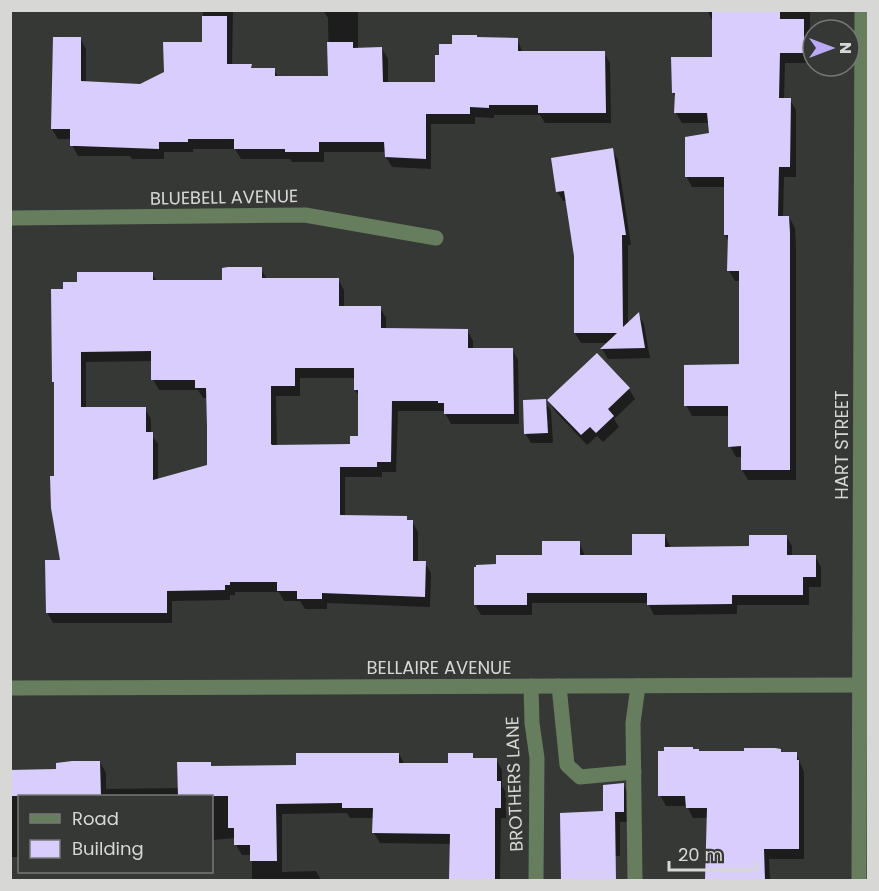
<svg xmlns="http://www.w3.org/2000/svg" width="879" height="891" viewBox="0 0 879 891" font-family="Poppins,sans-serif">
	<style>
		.shadow { fill: #0007; fill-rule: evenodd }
		.building { fill: #d8cdfd; fill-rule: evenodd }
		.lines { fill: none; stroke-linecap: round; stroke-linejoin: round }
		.minor { stroke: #667e5d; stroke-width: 15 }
		.labels { text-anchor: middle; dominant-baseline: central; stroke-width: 6; stroke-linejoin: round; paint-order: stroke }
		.street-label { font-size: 18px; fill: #d7d8d6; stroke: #363835 }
	</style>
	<rect width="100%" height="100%" fill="#363835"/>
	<g class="shadow">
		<polygon points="203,10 233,10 232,66 251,66 253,69 274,70 279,78 329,78 328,18 323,10 358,10 358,49 382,49 388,59 388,84 436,83 453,46 477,36 478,39 517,39 523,53 604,53 610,63 611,123 545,123 540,115 494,115 494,118 475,117 475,124 431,124 431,169 392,167 386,157 386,152 324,152 324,162 292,162 290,159 241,159 235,149 193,149 193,152 164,152 164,159 132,159 130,156 78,156 72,145 72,139 58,139 52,129 80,38 86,49 86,83 140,86 166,73 203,43"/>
		<polygon points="707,10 810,10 810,63 785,63 784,99 790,100 796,110 796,177 784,177 783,217 789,217 795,228 796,245 796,480 748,480 742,470 742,457 736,457 730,446 730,416 692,416 686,405 741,365 741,281 735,281 729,271 729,242 725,235 725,187 692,187 686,176 710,134 709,123 682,123 676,113 676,98 673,93 713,59 713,22"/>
		<polygon points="612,150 618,160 631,245 628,245 628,324 638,314 644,324 650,358 608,359 602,349 608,343 581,343 575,333 575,256 567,201 563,201 557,191"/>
		<path d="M261 269 267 279H338L344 290V307L380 308 386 318V330H467L473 341V350L512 349 518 360 519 424H451L444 411H398L396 472H382V477H345V517L406 518 408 521H412L418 532V562L425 563 431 573 430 607 327 603V609H305L300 601H284L279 592H235V595H230V600L172 601V623H53L47 612 62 562 55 477 64 290 152 274 157 281H223ZM153 361V379L159 390H198L203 398H208L209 466 158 480V444L151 434V419L145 409H86V362ZM300 378H356L355 390 359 396V438L351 446 277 447 276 396H300Z"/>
		<polygon points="629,389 635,399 614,419 619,427 603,442 597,436 587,445 555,411 549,401"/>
		<polygon points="545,401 551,411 553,443 531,443 525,433"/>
		<polygon points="665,536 671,548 750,547 786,536 792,546 792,556 815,556 821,567 821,587 809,587 809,605 737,605 737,614 654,615 648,603 532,603 532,615 481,615 475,605 498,565 543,557 579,542 585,556 634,556"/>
		<polygon points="693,751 796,753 804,772 804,859 769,859 770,880 707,880 708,818 693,818 687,806 666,806 660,795"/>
		<polygon points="399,754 405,765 450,765 472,755 474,759 496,759 502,770 502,786 506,792 506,818 501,818 500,880 451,880 451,844 380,843 374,833 374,818 350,818 347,813 282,814 282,872 316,871 321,880 252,880 252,855 242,855 236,845 236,838 212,840 212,796 20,796 20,857 10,857 10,771 57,770 100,762 106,773 106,789 179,788 210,764 212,767 298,766"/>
		<polygon points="623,784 629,795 630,822 620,822 620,856 598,856 598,880 561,880 561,814 605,813"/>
	</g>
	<g class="building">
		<polygon points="712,10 780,10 780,19 804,19 804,53 780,53 779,98 791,98 790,167 779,167 778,216 789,216 790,233 790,470 741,470 741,446 728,447 728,406 684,406 684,365 739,364 739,271 727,271 728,235 724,235 724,177 685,177 685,137 709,133 707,113 674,113 675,93 672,93 671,57 712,57"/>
		<polygon points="202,16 227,16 227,64 252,64 251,68 275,68 275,76 328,76 327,42 353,42 353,48 382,47 383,82 435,82 435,55 439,55 439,44 452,44 452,35 477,35 477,37 518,38 518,51 605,51 606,113 538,113 538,105 489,105 489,108 470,107 470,114 426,114 426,159 385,157 384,142 319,142 319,152 285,152 285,149 234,149 234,139 188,139 188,142 159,142 159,149 77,146 70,146 70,129 51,129 53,37 81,37 81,81 140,84 164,72 163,42 202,42"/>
		<polygon points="613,148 626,235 622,235 623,327 639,312 645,348 600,349 617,333 574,333 574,256 564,191 556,192 551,158"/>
		<path d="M228 267H262V278H339V306H381V328L468 329V348H513L514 414H444V403H438V401H392L391 462H377V467H340V515L407 516V520H413V561H426L425 597 322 593V599H297V591H277V582H230V585H225V590L167 591V613H46L45 560H60L51 508 50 476H54V382H52L51 289H63V282H77V272H153V280H222V268ZM151 351V380H195V388H206L207 426V465L153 480V432H146V407H81V352ZM295 368H354V390H358V436H350V444L272 445 271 444V386H295Z"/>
		<polygon points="597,353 630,388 608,409 614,416 596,433 590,427 581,435 547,400"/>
		<polygon points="546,399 548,433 524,434 523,400"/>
		<polygon points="632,534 665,534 665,547 749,546 749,535 787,535 787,555 816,555 816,577 803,577 803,595 732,595 732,604 647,605 647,593 527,593 527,605 474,605 474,567 476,567 476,565 496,564 496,555 542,555 542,541 580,541 580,555 632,555"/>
		<polygon points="664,747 693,747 693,749 699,749 699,751 744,751 744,748 775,748 781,749 781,752 797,752 797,760 799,760 799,849 764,849 765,880 705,880 707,808 686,808 685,796 658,796 658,751 664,751"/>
		<polygon points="296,753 399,753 399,763 448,763 448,753 473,753 473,758 497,758 497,781 501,781 501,808 495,808 495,880 449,880 450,834 372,833 373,808 342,808 342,803 276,804 277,861 250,861 250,845 234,845 234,828 228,828 228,796 178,796 177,762 211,762 211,766 296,765"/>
		<polygon points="72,761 100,761 101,796 10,796 10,770 56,769 56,763"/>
		<polygon points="624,783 624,812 615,812 616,880 561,880 560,813 603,811 603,785"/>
	</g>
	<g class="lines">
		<g class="minor">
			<polyline points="10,218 305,215 436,238"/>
			<polyline points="531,686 532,723 537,758 536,880"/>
			<polyline points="559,686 567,765 580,777 634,772"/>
			<polyline points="10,688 868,685"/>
			<polyline points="635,880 633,723 638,686"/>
			<polyline points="859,880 862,10"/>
		</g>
	</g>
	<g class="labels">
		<g class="street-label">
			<text transform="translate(224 197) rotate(-1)">BLUEBELL AVENUE</text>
			<text transform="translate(841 445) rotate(-90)">HART STREET</text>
			<text x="439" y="667">BELLAIRE AVENUE</text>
			<text transform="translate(514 784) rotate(-92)">BROTHERS LANE</text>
		</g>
	</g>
	<rect width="879" height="891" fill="none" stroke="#d7d8d6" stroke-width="24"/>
	<rect x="18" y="795" width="195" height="78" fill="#363835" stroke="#767875" stroke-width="1.5"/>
	<rect x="30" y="814" width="30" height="9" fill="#667e5d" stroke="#767875" stroke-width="1.5"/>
	<text x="72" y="825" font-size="18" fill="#d7d8d6">Road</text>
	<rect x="30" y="840" width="30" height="18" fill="#d8cdfd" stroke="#767875" stroke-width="1.5"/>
	<text x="72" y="855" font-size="18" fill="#d7d8d6">Building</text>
	<g transform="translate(831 48) rotate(90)"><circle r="28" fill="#363835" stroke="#767875" stroke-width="1.5"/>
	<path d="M0-4.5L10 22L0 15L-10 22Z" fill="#bcaaf6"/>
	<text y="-9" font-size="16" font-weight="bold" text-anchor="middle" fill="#d7d8d6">N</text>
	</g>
	<path d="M669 861v9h87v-9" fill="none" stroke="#d7d8d6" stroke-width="3"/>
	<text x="678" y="861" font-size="18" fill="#d7d8d6" stroke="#363835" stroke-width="4.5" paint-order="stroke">20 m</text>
</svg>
